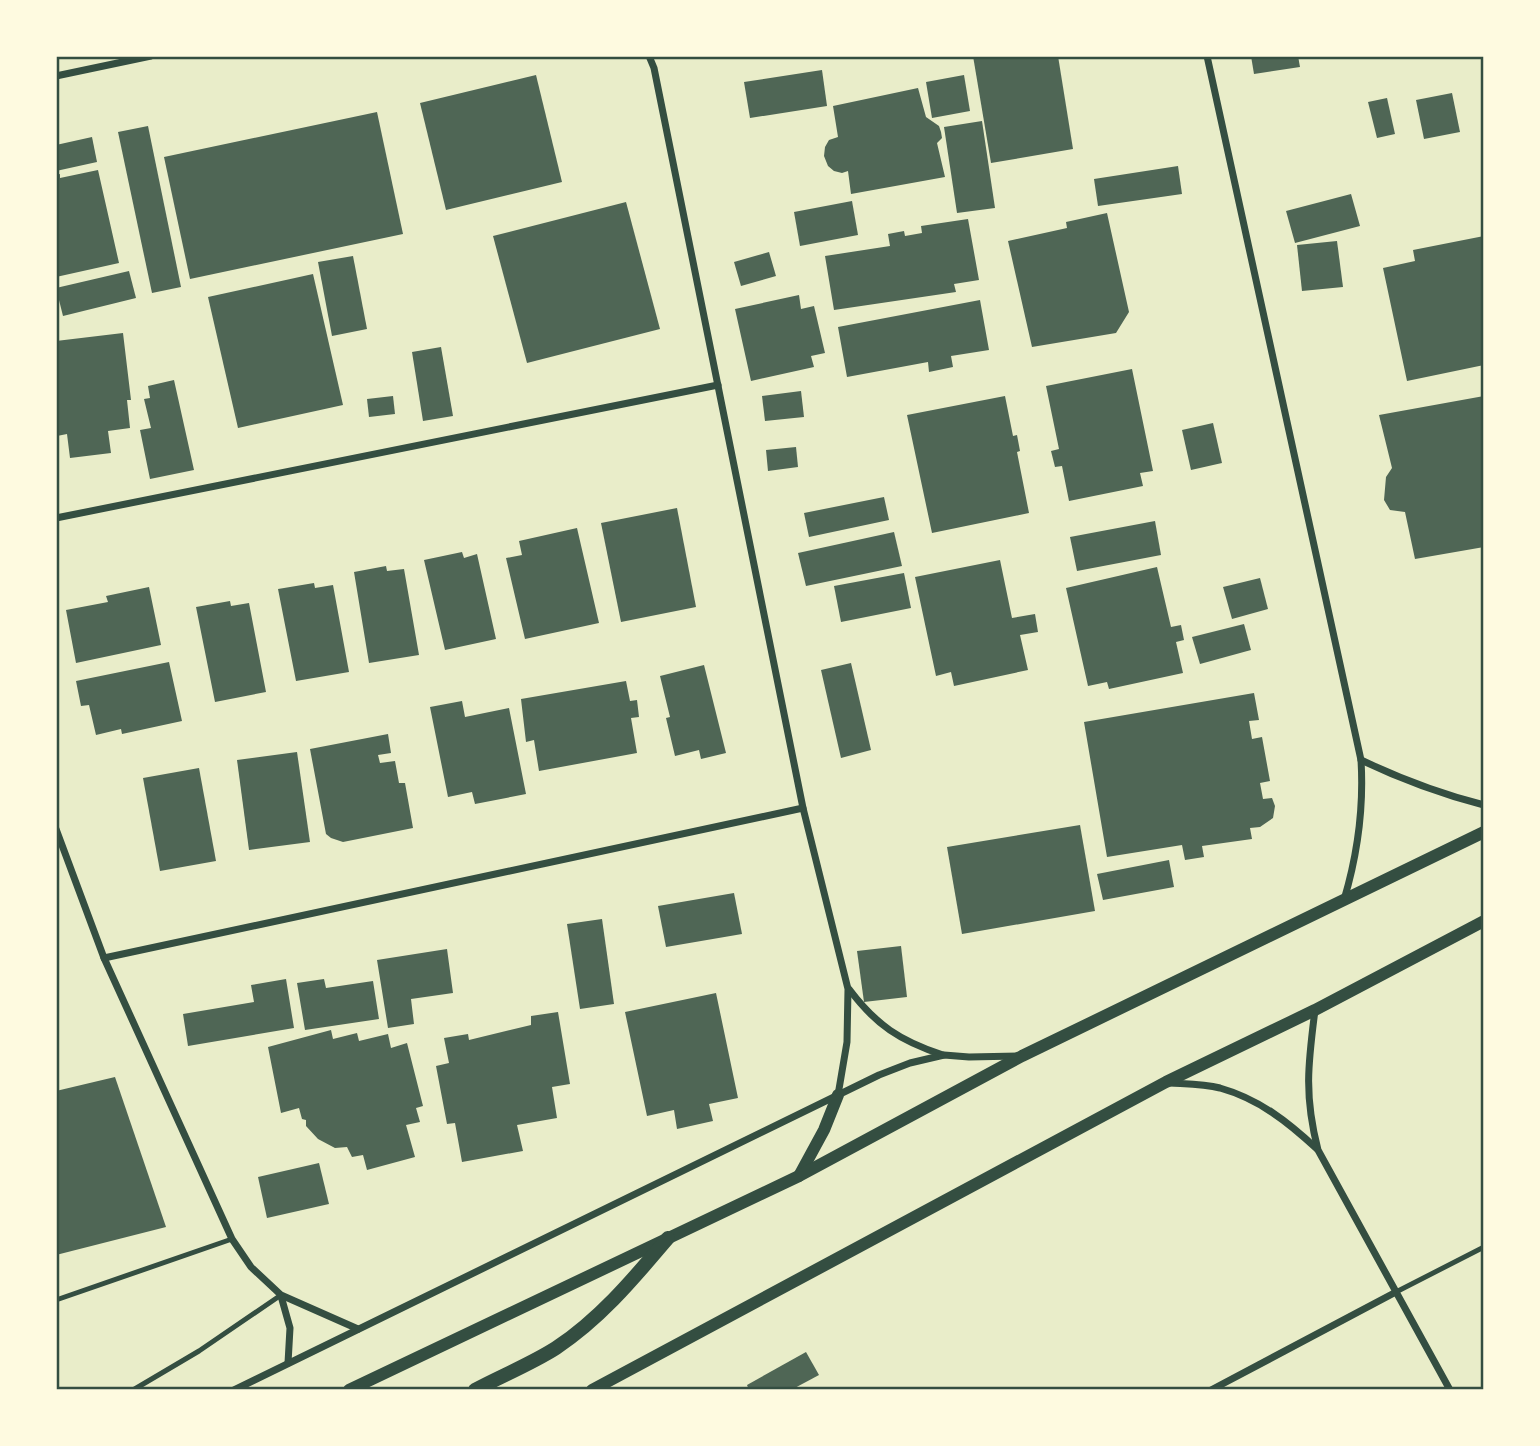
<svg xmlns="http://www.w3.org/2000/svg" width="1540" height="1446" viewBox="0 0 1540 1446" font-family="'Titillium Web',sans-serif">
	<style>
		.building { fill: #4f6655 }
		.lines { fill: none; stroke-linecap: round; stroke-linejoin: round }
		.service { stroke: #344e41; stroke-width: 5 }
		.minor { stroke: #344e41; stroke-width: 7 }
		.tertiary { stroke: #344e41; stroke-width: 12 }
		.secondary { stroke: #344e41; stroke-width: 14 }
		.neatline { fill: none; stroke: #344e41; stroke-width: 2.5 }
	</style>
	<rect width="100%" height="100%" fill="#e9edc9"/>
	<g class="building">
		<polygon points="973,56 1058,56 1073,149 991,163"/>
		<polygon points="1251,56 1298,56 1300,67 1254,74"/>
		<polygon points="822,70 827,106 750,118 744,82"/>
		<polygon points="536,75 562,182 446,210 420,103"/>
		<polygon points="964,75 970,111 932,118 926,82"/>
		<polygon points="918,88 926,117 939,126 941,132 942,138 937,143 945,177 851,194 848,171 842,173 834,171 828,166 824,156 825,147 829,140 838,137 833,106"/>
		<polygon points="1452,93 1460,132 1424,139 1416,100"/>
		<polygon points="1387,98 1395,134 1377,138 1368,102"/>
		<polygon points="377,112 403,234 190,279 164,157"/>
		<polygon points="982,121 995,208 957,213 944,127"/>
		<polygon points="148,126 181,287 152,293 118,132"/>
		<polygon points="92,137 97,162 56,171 56,145"/>
		<polygon points="1178,166 1182,194 1098,206 1094,179"/>
		<polygon points="98,170 119,263 56,277 56,175 60,174 60,178"/>
		<polygon points="1351,194 1360,226 1295,243 1286,211"/>
		<polygon points="852,201 858,235 800,246 794,212"/>
		<polygon points="626,202 660,329 527,363 493,236"/>
		<polygon points="1107,213 1129,312 1116,333 1032,347 1008,241 1067,228 1066,222"/>
		<polygon points="968,219 979,280 954,284 956,292 834,310 825,256 890,246 888,234 904,231 905,236 922,233 921,226"/>
		<polygon points="1484,236 1484,365 1407,381 1383,268 1415,261 1413,250"/>
		<polygon points="1337,241 1343,287 1302,291 1297,245"/>
		<polygon points="769,252 776,276 741,286 734,262"/>
		<polygon points="353,256 367,329 332,336 318,262"/>
		<polygon points="129,271 136,298 63,316 56,288"/>
		<polygon points="313,274 343,405 238,428 208,297"/>
		<polygon points="799,295 801,309 814,306 825,353 811,356 814,367 751,381 735,309"/>
		<polygon points="980,300 989,350 951,356 953,367 929,372 928,362 847,377 838,327"/>
		<polygon points="123,333 131,400 127,400 130,428 108,431 111,453 70,458 67,434 57,436 56,341"/>
		<polygon points="441,347 453,416 423,421 412,352"/>
		<polygon points="1132,369 1153,471 1140,473 1143,486 1069,501 1062,466 1055,467 1051,451 1059,449 1046,386"/>
		<polygon points="174,380 194,470 150,479 140,430 151,428 144,399 150,398 148,386"/>
		<polygon points="801,391 804,417 765,421 762,396"/>
		<polygon points="393,396 395,414 369,417 367,399"/>
		<polygon points="1005,396 1013,436 1017,435 1020,451 1017,452 1029,513 932,533 907,415"/>
		<polygon points="1484,396 1484,547 1415,559 1405,512 1390,510 1384,500 1386,477 1392,468 1379,415"/>
		<polygon points="1213,423 1222,463 1191,470 1182,430"/>
		<polygon points="796,447 798,467 768,471 766,450"/>
		<polygon points="884,497 889,520 809,537 804,513"/>
		<polygon points="677,508 696,607 621,622 601,523"/>
		<polygon points="1155,521 1161,555 1077,571 1070,537"/>
		<polygon points="577,528 599,623 525,639 506,558 522,555 519,541"/>
		<polygon points="894,532 902,566 806,586 798,553"/>
		<polygon points="462,552 464,558 477,554 496,639 445,650 424,560"/>
		<polygon points="1000,560 1012,618 1035,614 1038,632 1020,635 1028,670 954,686 951,672 936,676 915,577"/>
		<polygon points="386,566 387,571 404,569 419,655 369,663 354,572"/>
		<polygon points="1157,567 1171,627 1181,625 1184,640 1176,642 1183,673 1109,689 1107,682 1088,686 1066,588"/>
		<polygon points="904,573 911,608 841,622 834,586"/>
		<polygon points="1260,578 1268,609 1232,619 1223,587"/>
		<polygon points="314,583 315,588 333,585 349,672 296,681 278,589"/>
		<polygon points="149,587 161,645 76,663 66,610 108,602 106,596"/>
		<polygon points="230,601 231,606 249,603 266,692 215,702 196,607"/>
		<polygon points="1244,624 1251,650 1200,664 1192,637"/>
		<polygon points="169,662 182,721 122,734 121,729 96,735 89,705 81,706 76,681"/>
		<polygon points="851,663 871,750 841,758 821,670"/>
		<polygon points="704,665 726,753 701,759 699,750 675,756 666,718 670,717 660,676"/>
		<polygon points="626,681 630,701 637,700 639,717 631,718 637,753 539,771 534,740 526,742 521,699"/>
		<polygon points="1254,693 1259,720 1249,721 1252,739 1262,737 1270,781 1260,783 1263,799 1272,798 1275,806 1273,818 1260,827 1250,828 1252,839 1202,846 1204,857 1185,860 1182,845 1107,857 1084,722"/>
		<polygon points="462,701 465,717 509,708 526,794 475,804 472,792 448,797 430,707"/>
		<polygon points="388,734 391,753 378,755 380,763 395,761 399,783 405,783 413,828 343,842 331,838 326,834 310,749"/>
		<polygon points="297,752 310,842 249,850 237,760"/>
		<polygon points="199,768 216,861 160,871 143,778"/>
		<polygon points="1080,825 1095,911 962,934 947,847"/>
		<polygon points="1169,860 1174,887 1103,900 1097,874"/>
		<polygon points="734,893 742,934 666,947 658,906"/>
		<polygon points="602,919 614,1004 580,1009 567,924"/>
		<polygon points="901,946 907,997 864,1002 857,951"/>
		<polygon points="447,949 453,993 411,999 414,1024 388,1028 377,960"/>
		<polygon points="286,979 294,1028 188,1046 183,1014 254,1002 251,985"/>
		<polygon points="324,979 326,988 373,981 379,1019 305,1030 297,983"/>
		<polygon points="716,993 738,1098 709,1104 713,1121 677,1129 674,1110 647,1116 625,1012"/>
		<polygon points="558,1012 570,1084 552,1087 557,1118 517,1125 523,1151 462,1162 455,1123 447,1124 436,1066 449,1063 444,1038 468,1034 469,1040 531,1025 531,1016"/>
		<polygon points="331,1030 333,1039 357,1033 359,1041 388,1034 391,1048 407,1043 423,1106 416,1108 420,1122 406,1125 415,1157 367,1170 363,1155 352,1157 347,1147 335,1148 318,1139 306,1126 306,1120 302,1119 299,1108 281,1113 268,1047"/>
		<polygon points="115,1077 166,1227 56,1255 56,1091"/>
		<polygon points="319,1163 329,1204 267,1218 258,1177"/>
		<polygon points="806,1352 819,1375 791,1390 749,1390 747,1385"/>
	</g>
	<g class="lines">
		<g class="service">
			<polyline points="1396,1292 1484,1247"/>
			<polyline points="56,1300 232,1239"/>
			<polyline points="133,1390 199,1351 281,1295"/>
		</g>
		<g class="minor">
			<polyline points="649,56 654,68 803,808 848,989 847,1042 838,1095"/>
			<path d="M1207 56 1361 760C1364 809 1358 853 1344 900"/>
			<polyline points="56,76 151,56"/>
			<polyline points="56,518 718,385"/>
			<path d="M1361 760C1401 779 1441 794 1484 805"/>
			<polyline points="56,829 104,958 232,1239 251,1267 281,1295 358,1329"/>
			<polyline points="104,958 803,808"/>
			<path d="M849 989C876 1025 900 1041 943 1055"/>
			<path d="M1315 1010C1308 1064 1304 1096 1318 1150L1450 1390"/>
			<path d="M1170 1083C1186 1084 1204 1084 1220 1088 1259 1099 1288 1122 1317 1149"/>
			<polyline points="281,1296 290,1328 288,1363"/>
			<polyline points="234,1390 879,1075 910,1063 944,1055 969,1057 1018,1056"/>
			<polyline points="1211,1390 1396,1292"/>
		</g>
		<g class="tertiary">
			<polyline points="799,1176 824,1130 838,1095"/>
			<polyline points="349,1390 799,1176 1022,1056 1484,832"/>
			<polyline points="592,1390 1166,1082 1315,1010 1484,921"/>
		</g>
		<path class="secondary" d="M475 1390C501 1376 531 1364 556 1348 601 1318 634 1278 668 1238"/>
	</g>
	<rect width="1540" height="1446" fill="none" stroke="#fefae0" stroke-width="116"/>
	<rect x="58" y="58" width="1424" height="1330" class="neatline"/>
</svg>
